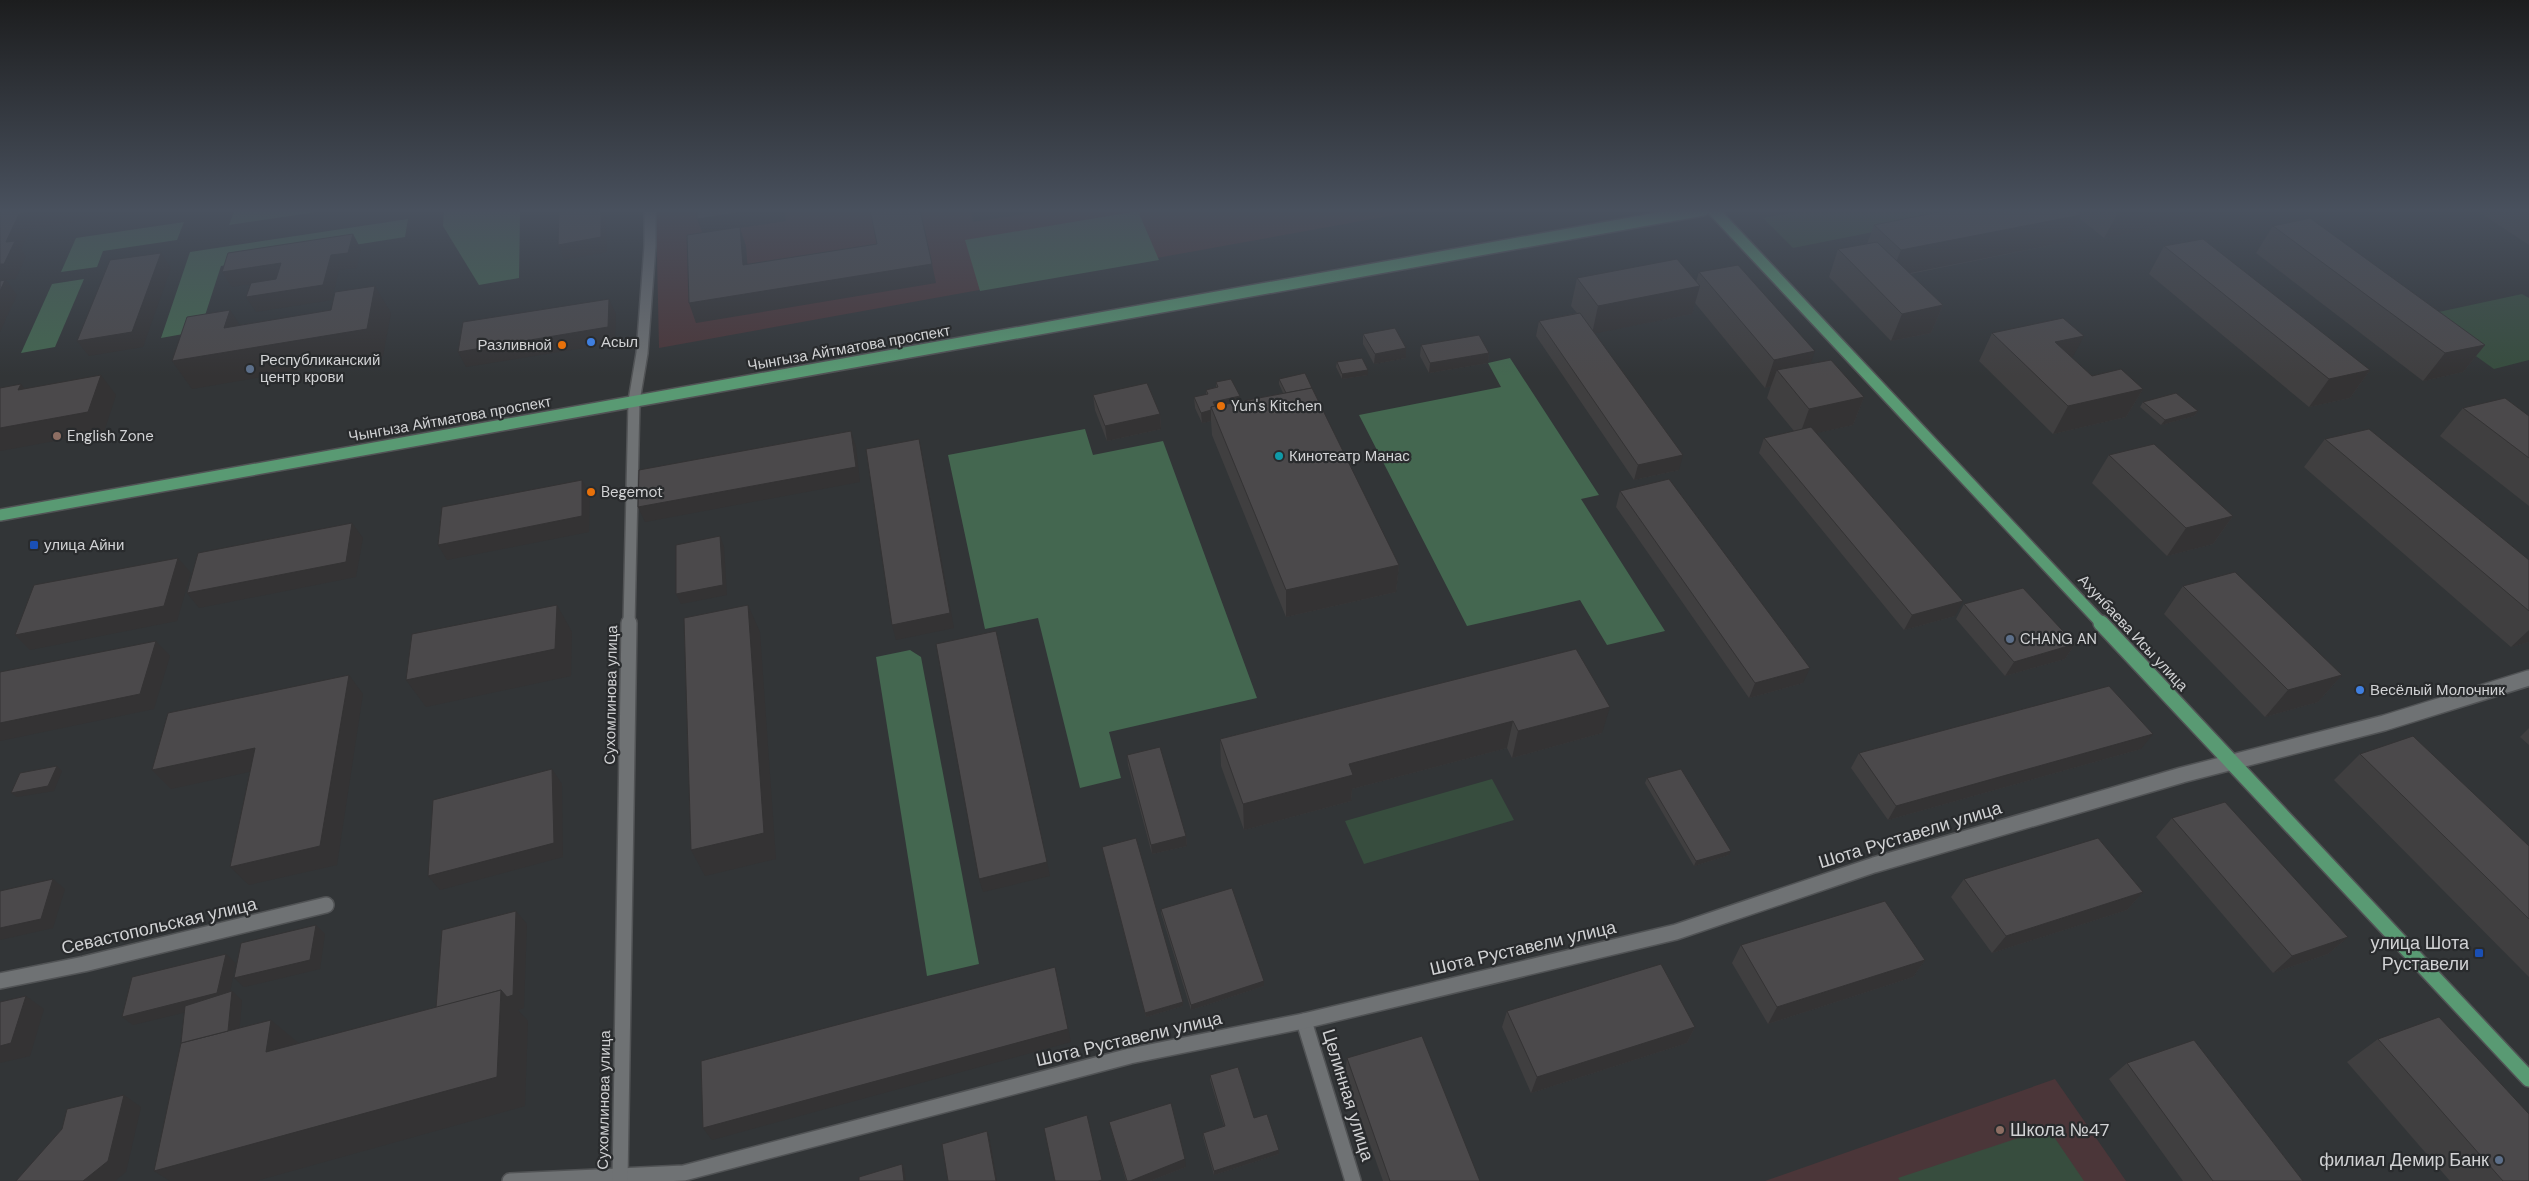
<svg xmlns="http://www.w3.org/2000/svg" width="2529" height="1181" viewBox="0 0 2529 1181" font-family="'DM Sans',sans-serif">
	<style>
		.education { fill: #4b3639 }
		.green { fill: #374d3e }
		.forest { fill: #446750 }
		.lines { fill: none; stroke-linecap: round; stroke-linejoin: round }
		.minor-far1-casing { stroke: #515355; stroke-width: 14 }
		.minor-casing { stroke: #515355; stroke-width: 18 }
		.major-far1-casing { stroke: #515355; stroke-width: 14 }
		.major-casing { stroke: #515355; stroke-width: 18 }
		.minor-far1 { stroke: #6f7274; stroke-width: 11 }
		.minor { stroke: #6f7274; stroke-width: 15 }
		.major-far1 { stroke: #599a73; stroke-width: 11 }
		.major { stroke: #599a73; stroke-width: 15 }
		.wall { fill: #403f40 }
		.shaded-wall { fill: #343334 }
		.building { fill: #4b494b; stroke: #343334 }
		.shop-dot { fill: #3f7fe0; stroke: #292b2d; stroke-width: 2 }
		.food-dot { fill: #e8710a; stroke: #292b2d; stroke-width: 2 }
		.service-dot { fill: #5c6f8a; stroke: #292b2d; stroke-width: 2 }
		.education-dot { fill: #8d6e63; stroke: #292b2d; stroke-width: 2 }
		.culture-dot { fill: #0f9aa8; stroke: #292b2d; stroke-width: 2 }
		.transit-dot { fill: #1a4fb4; stroke: #292b2d; stroke-width: 2 }
		.labels { text-anchor: middle; dominant-baseline: central; stroke-width: 4.5; stroke-linejoin: round; paint-order: stroke }
		.poi-label { font-size: 15px; fill: #d1d2d4; stroke: #292b2d; text-anchor: start }
		.street-label { font-size: 15px; fill: #d1d2d4; stroke: #292b2d }
		.near-street-label { font-size: 18px; fill: #d1d2d4; stroke: #292b2d }
		.near-poi-label { font-size: 18px; fill: #d1d2d4; stroke: #292b2d; text-anchor: end }
	</style>
	<rect width="100%" height="100%" fill="#323537"/>
	<g class="education">
		<polygon points="656,210 1422,210 659,348"/>
		<polygon points="2055,1079 2126,1181 1765,1181"/>
	</g>
	<g class="green">
		<polygon points="1807,210 1984,210 1793,248 1763,218"/>
		<polygon points="2522,294 2529,298 2529,360 2494,369 2420,316"/>
		<polygon points="1492,779 1514,820 1364,864 1345,821"/>
		<polygon points="2048,1128 2084,1181 1900,1181 1898,1178"/>
	</g>
	<g class="forest">
		<polygon points="235,210 330,210 229,225"/>
		<polygon points="444,210 520,210 519,278 479,285 443,226"/>
		<polygon points="1138,211 1159,260 980,291 965,240"/>
		<polygon points="408,219 405,237 221,266 200,331 161,338 190,252"/>
		<polygon points="184,222 177,240 103,251 97,267 61,272 76,238"/>
		<polygon points="84,279 55,347 21,353 52,284"/>
		<polygon points="1510,358 1599,495 1581,499 1665,631 1607,645 1580,600 1467,626 1359,415 1501,387 1488,363"/>
		<polygon points="1085,429 1093,455 1163,441 1257,698 1109,732 1121,778 1080,788 1038,618 985,629 948,455"/>
		<polygon points="910,650 921,657 979,964 927,976 876,657"/>
	</g>
	<g class="lines">
		<defs>
			<polyline id="minor-far1" points="629,624 634,401 642,353 650,246 650,210"/>
			<g id="minor">
				<polyline points="0,981 84,964 326,905"/>
				<polyline points="1304,1021 1353,1181"/>
				<polyline points="510,1181 684,1173 1130,1056 1304,1021 1676,932 1874,865 2182,775 2384,723 2529,678"/>
				<polyline points="620,1181 629,623"/>
			</g>
			<g id="major-far1">
				<polyline points="1713,210 2102,624"/>
				<polyline points="0,515 1703,210"/>
			</g>
			<polyline id="major" points="2101,623 2529,1079"/>
		</defs>
		<use href="#minor-far1" class="minor-far1-casing"/>
		<use href="#minor" class="minor-casing"/>
		<use href="#major-far1" class="major-far1-casing"/>
		<use href="#major" class="major-casing"/>
		<use href="#minor-far1" class="minor-far1"/>
		<use href="#minor" class="minor"/>
		<use href="#major-far1" class="major-far1"/>
		<use href="#major" class="major"/>
	</g>
	<g class="wall">
		<polygon points="2077,210 2244,210 2104,238 2079,218 2067,242 1910,274 1943,305 1931,333 1891,341 1829,277 1838,249 1867,244 1874,225 2076,211"/>
		<polygon points="2476,210 2529,210 2529,245"/>
		<polygon points="2273,226 2485,345 2463,372 2423,381 2256,253"/>
		<polygon points="2164,246 2370,370 2350,398 2309,407 2149,274"/>
		<polygon points="1699,272 1811,364 1864,397 1853,425 1816,433 1955,616 1904,630 1759,453 1764,438 1794,431 1767,398 1771,386 1765,388 1695,303 1692,314 1595,333 1679,470 1634,480 1536,336 1539,321 1577,313 1571,306 1577,278 1696,282"/>
		<polygon points="1992,333 2072,358 2092,376 2143,389 2126,417 2053,434 1979,361"/>
		<polygon points="1363,334 1406,358 1374,364 1363,344"/>
		<polygon points="1421,345 1489,353 1488,363 1429,373 1420,356"/>
		<polygon points="1337,362 1368,375 1342,379 1336,367"/>
		<polygon points="1279,379 1399,565 1396,592 1286,617 1212,435 1211,421 1202,423 1195,408 1194,397 1206,395 1206,390 1216,387 1216,382 1240,396 1240,402 1283,393 1279,384"/>
		<polygon points="1093,395 1160,414 1161,429 1107,441 1095,410"/>
		<polygon points="2143,402 2198,411 2194,416 2161,425 2140,407"/>
		<polygon points="2463,408 2529,416 2529,506 2440,436"/>
		<polygon points="2325,439 2529,560 2529,642 2511,647 2304,467"/>
		<polygon points="2109,455 2233,516 2213,544 2167,556 2092,483"/>
		<polygon points="1620,491 1803,683 1749,698 1616,507"/>
		<polygon points="2183,586 2342,675 2318,702 2265,717 2164,614"/>
		<polygon points="1964,604 2075,644 2065,659 2005,676 1956,619"/>
		<polygon points="1576,649 1602,733 1512,758 1507,748 1352,789 1351,801 1244,830 1221,766 1220,739"/>
		<polygon points="2529,728 2529,745 2520,737"/>
		<polygon points="2141,749 1888,820 1851,768 1859,753"/>
		<polygon points="2360,754 2529,846 2529,977 2334,780"/>
		<polygon points="1127,755 1186,836 1187,846 1152,854 1128,765"/>
		<polygon points="1647,778 1729,855 1694,866 1645,783"/>
		<polygon points="2172,818 2348,937 2328,954 2273,973 2156,837"/>
		<polygon points="1102,847 1183,1002 1183,1006 1146,1017"/>
		<polygon points="1964,879 2143,892 2127,910 1992,953 1951,897"/>
		<polygon points="1161,909 1264,986 1191,1010 1161,913"/>
		<polygon points="1741,945 1925,960 1913,977 1768,1024 1732,963"/>
		<polygon points="1507,1011 1695,1027 1687,1043 1531,1093 1502,1027"/>
		<polygon points="2378,1039 2529,1181 2450,1181 2347,1062"/>
		<polygon points="1347,1058 1480,1181 1383,1181 1345,1074"/>
		<polygon points="2127,1063 2303,1181 2183,1181 2109,1079"/>
		<polygon points="1210,1075 1254,1118 1279,1150 1279,1154 1214,1175 1203,1137 1203,1133 1224,1126 1210,1080"/>
		<polygon points="1109,1122 1186,1167 1150,1181 1126,1181"/>
	</g>
	<g class="shaded-wall">
		<polygon points="46,210 156,210 31,229 21,249 26,256 16,279 6,280 17,295 0,332 0,264 6,242 19,214"/>
		<polygon points="601,210 606,210 607,252 564,260 558,245"/>
		<polygon points="756,210 784,210 786,221 740,228 746,246 749,285 743,265 703,234 697,219"/>
		<polygon points="971,210 1050,210 973,222"/>
		<polygon points="2123,210 2244,210 2104,238 2119,211"/>
		<polygon points="2081,215 2067,242 1890,277 1901,250"/>
		<polygon points="353,234 361,249 357,268 339,270 332,300 256,312 246,297 331,255"/>
		<polygon points="161,253 171,268 143,347 89,356 77,341"/>
		<polygon points="281,263 290,278 232,287 222,272"/>
		<polygon points="932,264 936,283 696,323 689,303"/>
		<polygon points="375,286 391,313 383,356 192,389 172,361 224,328 230,310 248,337 367,329"/>
		<polygon points="1700,286 1692,314 1592,334 1598,306"/>
		<polygon points="609,299 616,314 615,343 466,367 458,352"/>
		<polygon points="1943,305 1931,333 1891,341 1902,314"/>
		<polygon points="2084,336 2069,364 2055,342"/>
		<polygon points="2485,345 2463,372 2423,381 2445,353"/>
		<polygon points="1406,348 1406,358 1374,364 1375,354"/>
		<polygon points="1815,351 1805,379 1777,370 1771,386 1765,388 1774,360"/>
		<polygon points="1489,353 1488,363 1429,373 1430,363"/>
		<polygon points="1368,370 1368,375 1342,379 1342,374"/>
		<polygon points="2370,370 2350,398 2309,407 2329,379"/>
		<polygon points="101,375 116,395 104,432 0,451 0,428"/>
		<polygon points="21,384 38,404 18,390"/>
		<polygon points="2143,389 2126,417 2053,434 2068,406"/>
		<polygon points="1240,396 1240,407 1216,420 1213,402"/>
		<polygon points="1864,397 1853,425 1799,437 1809,409"/>
		<polygon points="1211,410 1211,421 1202,423 1201,413"/>
		<polygon points="2198,411 2194,416 2161,425 2165,420"/>
		<polygon points="1160,414 1161,429 1107,441 1105,426"/>
		<polygon points="851,431 856,447 860,482 645,522 638,507"/>
		<polygon points="919,439 922,454 954,628 896,640 892,625"/>
		<polygon points="1683,455 1679,470 1634,480 1638,465"/>
		<polygon points="582,480 590,495 589,532 447,560 438,545"/>
		<polygon points="2233,516 2213,544 2167,556 2186,528"/>
		<polygon points="352,523 363,538 356,577 199,608 187,593"/>
		<polygon points="720,536 724,547 727,595 681,604 676,594"/>
		<polygon points="178,558 191,573 177,621 30,650 15,635"/>
		<polygon points="1399,565 1396,592 1286,617 1286,590"/>
		<polygon points="1963,601 1955,616 1904,630 1912,615"/>
		<polygon points="557,605 572,632 571,676 426,707 406,680"/>
		<polygon points="748,605 760,632 776,859 705,876 691,850"/>
		<polygon points="2529,630 2529,642 2511,647"/>
		<polygon points="156,641 170,656 154,709 0,741 0,723"/>
		<polygon points="2075,644 2065,659 2005,676 2014,662"/>
		<polygon points="1810,668 1803,683 1749,698 1755,683"/>
		<polygon points="349,675 363,694 337,865 249,885 230,867"/>
		<polygon points="2342,675 2318,702 2265,717 2288,690"/>
		<polygon points="1610,707 1602,733 1512,758 1518,731"/>
		<polygon points="1513,721 1507,748 1352,789 1351,801 1244,830 1243,804 1349,764"/>
		<polygon points="2153,734 2141,749 1888,820 1896,806"/>
		<polygon points="255,748 272,767 171,789 152,770"/>
		<polygon points="57,766 62,771 54,791 17,797 11,793"/>
		<polygon points="552,769 562,784 563,857 440,890 428,876"/>
		<polygon points="1186,836 1187,846 1152,854 1151,845"/>
		<polygon points="1731,851 1729,855 1694,866 1696,861"/>
		<polygon points="1047,862 1050,876 983,892 979,879"/>
		<polygon points="53,879 65,889 53,928 0,940 0,928"/>
		<polygon points="2143,892 2127,910 1992,953 2006,936"/>
		<polygon points="516,911 527,924 524,1008 518,1010 528,1021 525,1106 256,1181 170,1181 154,1171 501,990"/>
		<polygon points="316,925 325,934 320,969 244,987 234,978"/>
		<polygon points="2348,937 2328,954 2273,973 2292,956"/>
		<polygon points="226,954 236,963 228,1002 133,1025 122,1017"/>
		<polygon points="1925,960 1913,977 1768,1024 1777,1007"/>
		<polygon points="1055,967 1071,1042 712,1140 703,1128"/>
		<polygon points="1264,981 1264,986 1191,1010 1191,1005"/>
		<polygon points="232,991 242,1000 238,1047 191,1062"/>
		<polygon points="26,996 44,1009 30,1056 0,1063 0,1046"/>
		<polygon points="1183,1002 1183,1006 1146,1017 1145,1013"/>
		<polygon points="271,1020 307,1050 266,1052"/>
		<polygon points="1695,1027 1687,1043 1531,1093 1537,1077"/>
		<polygon points="124,1095 141,1107 126,1172 115,1181 83,1181"/>
		<polygon points="987,1131 989,1135 997,1181 996,1181"/>
		<polygon points="1279,1150 1279,1154 1214,1175 1214,1171"/>
		<polygon points="1185,1159 1186,1167 1150,1181 1130,1181"/>
		<polygon points="902,1164 904,1168 906,1181 904,1181"/>
	</g>
	<g class="building">
		<polygon points="0,210 46,210 19,214 6,242 15,241 4,264 0,264"/>
		<polygon points="559,210 601,210 601,237 558,245"/>
		<polygon points="697,210 756,210 697,219"/>
		<polygon points="870,210 920,210 932,264 689,303 687,235 740,227 743,265 877,244"/>
		<polygon points="1949,210 2075,210 2081,215 1901,250 1874,225"/>
		<polygon points="2310,218 2485,345 2445,353 2273,226"/>
		<polygon points="353,234 348,253 331,255 323,285 246,297 251,283 276,279 281,263 222,272 228,253"/>
		<polygon points="2203,239 2370,370 2329,379 2164,246"/>
		<polygon points="1877,242 1943,305 1902,314 1838,249"/>
		<polygon points="161,253 132,332 77,341 110,260"/>
		<polygon points="1677,259 1700,286 1598,306 1577,278"/>
		<polygon points="1738,265 1815,351 1774,360 1699,272"/>
		<polygon points="5,280 0,291 0,281"/>
		<polygon points="375,286 367,329 172,361 187,317 230,310 224,328 331,310 335,292"/>
		<polygon points="609,299 608,327 458,352 463,322"/>
		<polygon points="1580,313 1683,455 1638,465 1539,321"/>
		<polygon points="2063,318 2084,336 2055,342 2092,376 2121,369 2143,389 2068,406 1992,333"/>
		<polygon points="1395,328 1406,348 1375,354 1363,334"/>
		<polygon points="1479,335 1489,353 1430,363 1421,345"/>
		<polygon points="1362,358 1368,370 1342,374 1337,362"/>
		<polygon points="1831,360 1864,397 1809,409 1777,370"/>
		<polygon points="1305,373 1312,388 1286,393 1279,379"/>
		<polygon points="101,375 88,412 0,428 0,388 21,384 18,390"/>
		<polygon points="1231,379 1240,396 1213,402 1215,406 1211,407 1211,410 1201,413 1194,397 1208,394 1206,390 1218,387 1216,382"/>
		<polygon points="1147,383 1160,414 1105,426 1093,395"/>
		<polygon points="1312,388 1399,565 1286,590 1211,407"/>
		<polygon points="2176,393 2198,411 2165,420 2143,402"/>
		<polygon points="2505,398 2529,416 2529,458 2463,408"/>
		<polygon points="1811,427 1963,601 1912,615 1764,438"/>
		<polygon points="2369,429 2529,560 2529,611 2325,439"/>
		<polygon points="851,431 856,467 638,507 639,470"/>
		<polygon points="919,439 950,613 892,625 866,449"/>
		<polygon points="2154,444 2233,516 2186,528 2109,455"/>
		<polygon points="1669,479 1810,668 1755,683 1620,491"/>
		<polygon points="582,480 582,516 438,545 442,507"/>
		<polygon points="352,523 346,562 187,593 198,553"/>
		<polygon points="720,536 723,585 676,594 676,545"/>
		<polygon points="178,558 164,606 15,635 34,585"/>
		<polygon points="2235,572 2342,675 2288,690 2183,586"/>
		<polygon points="2023,588 2075,644 2014,662 1964,604"/>
		<polygon points="557,605 555,649 406,680 412,634"/>
		<polygon points="748,605 764,833 691,850 684,618"/>
		<polygon points="996,631 1047,862 979,879 936,644"/>
		<polygon points="156,641 140,694 0,723 0,672"/>
		<polygon points="1576,649 1610,707 1518,731 1513,721 1349,764 1353,775 1243,804 1220,739"/>
		<polygon points="349,675 320,846 230,867 255,748 152,770 168,713"/>
		<polygon points="2109,686 2153,734 1896,806 1859,753"/>
		<polygon points="2413,736 2529,846 2529,919 2360,754"/>
		<polygon points="1160,747 1186,836 1151,845 1127,755"/>
		<polygon points="57,766 48,786 11,793 20,773"/>
		<polygon points="552,769 554,843 428,876 433,800"/>
		<polygon points="1681,769 1731,851 1696,861 1647,778"/>
		<polygon points="2225,802 2348,937 2292,956 2172,818"/>
		<polygon points="1136,838 1183,1002 1145,1013 1102,847"/>
		<polygon points="2098,838 2143,892 2006,936 1964,879"/>
		<polygon points="53,879 41,919 0,928 0,891"/>
		<polygon points="1232,888 1264,981 1191,1005 1161,909"/>
		<polygon points="1885,901 1925,960 1777,1007 1741,945"/>
		<polygon points="516,911 513,995 507,997 501,990 436,1008 442,930"/>
		<polygon points="316,925 310,960 234,978 241,943"/>
		<polygon points="226,954 217,993 122,1017 132,977"/>
		<polygon points="1661,964 1695,1027 1537,1077 1507,1011"/>
		<polygon points="1055,967 1068,1029 703,1128 701,1061"/>
		<polygon points="501,990 497,1077 154,1171 181,1043 271,1020 266,1052"/>
		<polygon points="232,991 228,1031 181,1043 185,1006"/>
		<polygon points="26,996 11,1043 0,1046 0,1002"/>
		<polygon points="2439,1017 2529,1114 2529,1181 2503,1181 2378,1039"/>
		<polygon points="1422,1036 1480,1181 1390,1181 1347,1058"/>
		<polygon points="2194,1040 2303,1181 2213,1181 2127,1063"/>
		<polygon points="1238,1067 1254,1118 1267,1114 1279,1150 1214,1171 1203,1133 1225,1126 1210,1075"/>
		<polygon points="124,1095 108,1161 83,1181 16,1181 62,1129 67,1109"/>
		<polygon points="1171,1103 1185,1159 1130,1181 1127,1181 1109,1122"/>
		<polygon points="1087,1115 1102,1180 1098,1181 1055,1181 1044,1128"/>
		<polygon points="987,1131 996,1181 948,1181 942,1144"/>
		<polygon points="902,1164 904,1181 859,1181 859,1177"/>
	</g>
	<linearGradient id="sky" x2="0" y2="1"><stop stop-color="#1c1d1e"/><stop offset="0.56" stop-color="#49515e"/><stop offset="1" stop-color="#49515e" stop-opacity="0"/></linearGradient>
	<rect width="2529" height="376" fill="url(#sky)"/>
	<g class="shop-dot">
		<circle cx="591" cy="342" r="5"/>
		<circle cx="2360" cy="690" r="5"/>
	</g>
	<g class="food-dot">
		<circle cx="562" cy="345" r="5"/>
		<circle cx="1221" cy="406" r="5"/>
		<circle cx="591" cy="492" r="5"/>
	</g>
	<g class="service-dot">
		<circle cx="250" cy="369" r="5"/>
		<circle cx="2010" cy="639" r="5"/>
		<circle cx="2499" cy="1160" r="5"/>
	</g>
	<g class="education-dot">
		<circle cx="57" cy="436" r="5"/>
		<circle cx="2000" cy="1130" r="5"/>
	</g>
	<circle class="culture-dot" cx="1279" cy="456" r="5"/>
	<g class="transit-dot">
		<rect x="29" y="540" width="10" height="10" rx="2.5"/>
		<rect x="2474" y="948" width="10" height="10" rx="2.5"/>
	</g>
	<g class="labels">
		<g class="poi-label">
			<text x="601" y="342">Асыл</text>
			<text x="552" y="345" text-anchor="end">Разливной</text>
			<text x="260" y="360">Республиканский<tspan x="260" dy="17">центр крови</tspan></text>
			<text x="1231" y="406">Yun's Kitchen</text>
			<text x="67" y="436">English Zone</text>
			<text x="1289" y="456">Кинотеатр Манас</text>
			<text x="601" y="492">Begemot</text>
			<text x="44" y="545">улица Айни</text>
			<text x="2020" y="639">CHANG AN</text>
			<text x="2370" y="690">Весёлый Молочник</text>
		</g>
		<g class="street-label">
			<text transform="translate(849 348) rotate(-10)">Чынгыза Айтматова проспект</text>
			<text transform="translate(450 419) rotate(-10)">Чынгыза Айтматова проспект</text>
			<text transform="translate(2133 633) rotate(47)">Ахунбаева Исы улица</text>
			<text transform="translate(611 695) rotate(-89)">Сухомлинова улица</text>
			<text transform="translate(604 1100) rotate(-89)">Сухомлинова улица</text>
		</g>
		<g class="near-street-label">
			<text transform="translate(1910 835) rotate(-17)">Шота Руставели улица</text>
			<text transform="translate(159 926) rotate(-13)">Севастопольская улица</text>
			<text transform="translate(1523 948) rotate(-13)">Шота Руставели улица</text>
			<text transform="translate(1129 1039) rotate(-13)">Шота Руставели улица</text>
			<text transform="translate(1348 1095) rotate(73)">Целинная улица</text>
		</g>
		<g class="near-poi-label">
			<text x="2469" y="943">улица Шота<tspan x="2469" dy="21">Руставели</tspan></text>
			<text x="2010" y="1130" text-anchor="start">Школа №47</text>
			<text x="2489" y="1160">филиал Демир Банк</text>
		</g>
	</g>
</svg>
